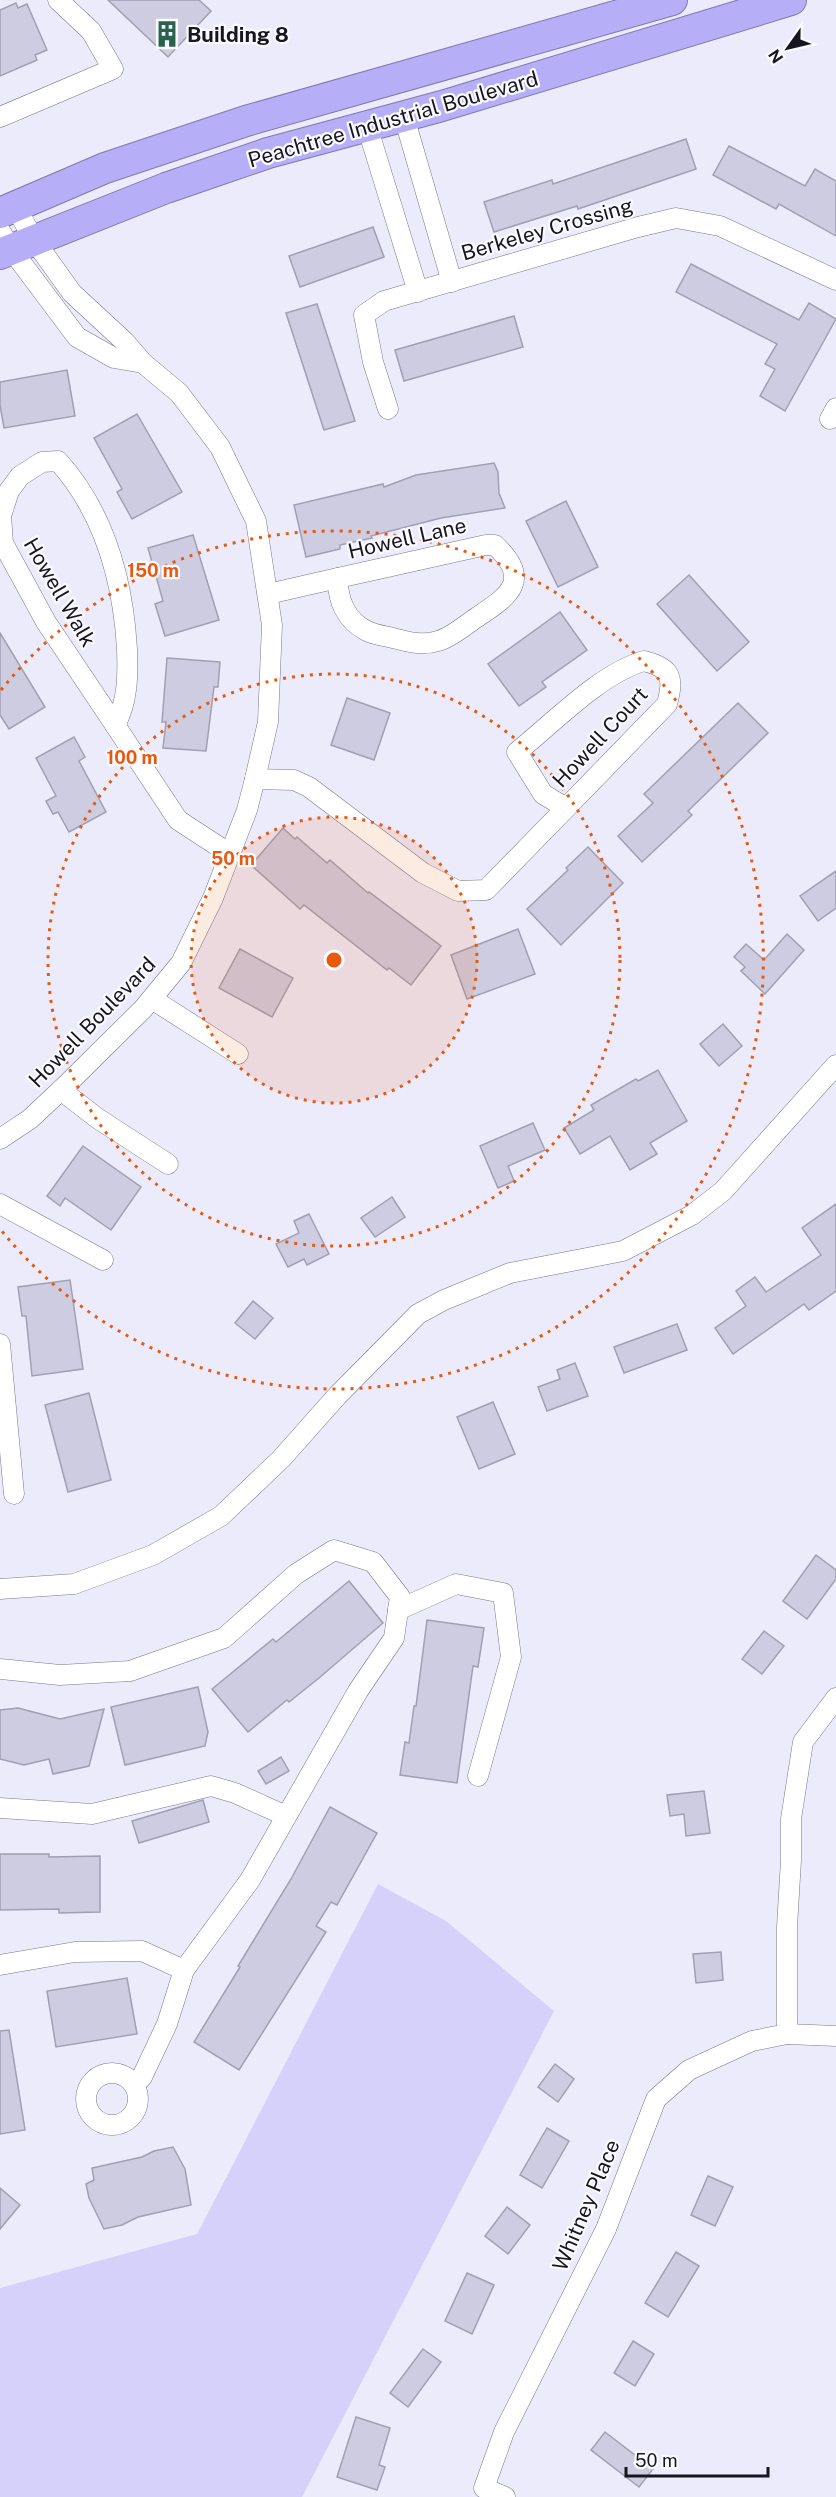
<svg xmlns="http://www.w3.org/2000/svg" width="836" height="2497" viewBox="0 0 836 2497" font-family="'Public Sans',sans-serif">
	<style>
		.green { fill: #d5d1fa }
		.building { fill: #cecce1; stroke: #a19fb3; stroke-width: 1.5 }
		.lines { fill: none; stroke-linecap: round; stroke-linejoin: round }
		.minor-casing { stroke: #78778a; stroke-width: 21 }
		.highway-casing { stroke: #7f79ac; stroke-width: 32 }
		.minor { stroke: #fff; stroke-width: 20 }
		.highway { stroke: #b7aef8; stroke-width: 30 }
		.ring { fill: none; stroke: #e8590c; stroke-width: 3; stroke-dasharray: 3 6 }
		.labels { text-anchor: middle; dominant-baseline: central; stroke-width: 4.5; stroke-linejoin: round; paint-order: stroke }
		.poi-label { font-size: 21px; font-weight: bold; fill: #17161e; stroke: #faf9fe; text-anchor: start }
		.street-label { font-size: 21px; fill: #17161e; stroke: #faf9fe }
		.centre { fill: #e8590c; stroke: #faf9fe; stroke-width: 3 }
		.ring-label { font-size: 18px; text-anchor: middle; font-weight: bold; fill: #e8590c; stroke: #faf9fe; stroke-width: 4.5; stroke-linejoin: round; paint-order: stroke }
	</style>
	<rect width="100%" height="100%" fill="#ecebfc"/>
	<polygon class="green" points="378,1884 446,1921 554,2011 302,2497 0,2497 0,2288 197,2234"/>
	<g class="building">
		<polygon points="108,0 199,0 211,11 168,57"/>
		<polygon points="16,3 18,8 27,4 47,50 35,55 37,60 0,76 0,10"/>
		<polygon points="686,139 696,169 578,209 577,206 494,232 484,202 552,180 553,184"/>
		<polygon points="729,146 805,186 815,169 836,181 836,236 779,204 776,209 713,175"/>
		<polygon points="373,227 384,257 300,287 289,256"/>
		<polygon points="691,264 799,320 809,303 836,319 785,411 760,396 775,369 765,364 777,344 676,292"/>
		<polygon points="317,304 355,421 324,430 286,313"/>
		<polygon points="514,316 523,347 404,381 395,350"/>
		<polygon points="67,370 75,416 4,428 0,405 0,382"/>
		<polygon points="137,414 182,492 132,519 117,492 122,489 94,438"/>
		<polygon points="494,463 498,472 499,493 505,508 441,518 371,536 372,538 340,545 340,549 306,557 294,505 383,484 384,487 416,475"/>
		<polygon points="566,501 598,567 558,587 526,521"/>
		<polygon points="193,535 219,620 165,636 155,604 163,601 148,548"/>
		<polygon points="689,575 749,642 717,671 657,604"/>
		<polygon points="560,612 587,650 542,682 546,687 519,706 488,664"/>
		<polygon points="0,633 45,707 9,729 0,715"/>
		<polygon points="167,658 220,662 218,687 214,687 206,751 163,748 166,722 162,722"/>
		<polygon points="347,698 390,713 374,760 331,745"/>
		<polygon points="738,703 768,733 688,811 692,815 642,862 618,836 653,803 644,794"/>
		<polygon points="74,737 85,757 79,761 106,812 69,832 58,812 53,814 46,801 56,796 36,758"/>
		<polygon points="283,828 295,839 297,837 327,863 330,860 368,893 369,892 441,946 411,985 389,968 387,970 304,905 300,909 251,865"/>
		<polygon points="588,847 623,883 561,945 527,909 568,870 566,868"/>
		<polygon points="836,871 836,908 818,921 800,896"/>
		<polygon points="518,929 535,974 467,999 451,955"/>
		<polygon points="787,934 804,950 765,994 741,971 745,967 734,957 746,944 764,960"/>
		<polygon points="240,949 293,978 272,1017 219,988"/>
		<polygon points="723,1024 742,1046 719,1066 700,1044"/>
		<polygon points="658,1070 687,1121 650,1143 657,1154 630,1170 610,1136 580,1154 564,1128 594,1110 591,1105 636,1079 638,1081"/>
		<polygon points="533,1123 545,1150 508,1166 514,1181 498,1188 480,1146"/>
		<polygon points="83,1146 141,1187 111,1230 65,1198 60,1206 47,1196"/>
		<polygon points="392,1197 405,1217 375,1237 361,1218"/>
		<polygon points="836,1204 836,1291 809,1310 804,1304 733,1354 715,1328 746,1306 736,1291 755,1277 766,1292 821,1255 802,1228"/>
		<polygon points="309,1214 329,1254 307,1265 304,1259 288,1267 276,1244 299,1233 294,1221"/>
		<polygon points="70,1280 83,1369 32,1376 26,1316 22,1316 18,1287"/>
		<polygon points="253,1301 273,1318 255,1339 235,1323"/>
		<polygon points="677,1324 687,1350 624,1373 614,1347"/>
		<polygon points="575,1363 588,1396 547,1411 538,1387 560,1379 557,1370"/>
		<polygon points="89,1393 111,1480 68,1492 45,1405"/>
		<polygon points="493,1402 515,1454 479,1469 457,1417"/>
		<polygon points="816,1555 836,1570 836,1579 807,1619 783,1601"/>
		<polygon points="349,1581 383,1623 319,1678 289,1702 287,1700 248,1732 212,1689 273,1639 276,1642"/>
		<polygon points="427,1620 484,1628 478,1667 473,1666 457,1783 400,1775 405,1742 409,1743 414,1706 416,1706"/>
		<polygon points="764,1631 784,1646 762,1674 742,1659"/>
		<polygon points="198,1687 208,1732 205,1746 125,1765 111,1707"/>
		<polygon points="18,1708 60,1719 104,1709 89,1766 53,1774 49,1759 24,1765 0,1759 0,1710"/>
		<polygon points="281,1757 289,1771 266,1784 258,1771"/>
		<polygon points="704,1791 710,1833 686,1836 684,1814 670,1816 667,1795"/>
		<polygon points="203,1800 209,1822 139,1843 132,1821"/>
		<polygon points="330,1807 377,1833 337,1905 331,1902 316,1926 326,1932 239,2070 194,2042 240,1967 238,1966 291,1879"/>
		<polygon points="0,1854 49,1854 49,1857 100,1856 100,1912 59,1913 59,1909 0,1910"/>
		<polygon points="721,1952 723,1980 696,1983 693,1954"/>
		<polygon points="127,1978 137,2034 56,2047 47,1991"/>
		<polygon points="9,2030 25,2130 0,2134 0,2031"/>
		<polygon points="555,2064 574,2079 558,2102 538,2087"/>
		<polygon points="547,2128 569,2141 542,2188 520,2175"/>
		<polygon points="173,2147 185,2169 191,2205 138,2217 122,2225 104,2229 89,2198 86,2184 94,2180 92,2168 142,2157 154,2151"/>
		<polygon points="708,2176 733,2187 715,2226 691,2215"/>
		<polygon points="0,2188 20,2205 0,2229"/>
		<polygon points="507,2207 530,2225 508,2254 485,2236"/>
		<polygon points="676,2252 699,2266 668,2317 645,2303"/>
		<polygon points="467,2273 494,2285 472,2334 445,2321"/>
		<polygon points="633,2341 654,2354 635,2386 614,2373"/>
		<polygon points="423,2349 441,2362 408,2407 390,2393"/>
		<polygon points="356,2417 390,2428 379,2465 385,2467 377,2490 337,2477"/>
		<polygon points="605,2432 653,2469 639,2487 591,2450"/>
	</g>
	<g class="lines">
		<defs>
			<g id="minor">
				<polyline points="0,117 113,69 91,31 58,0"/>
				<polyline points="404,117 452,282"/>
				<polyline points="367,126 418,292"/>
				<polyline points="0,231 11,249 77,337 114,358 143,363"/>
				<polyline points="388,409 373,362 364,315 384,301 638,227 676,218 720,226 836,280"/>
				<polyline points="830,419 836,408"/>
				<path d="M58 461C104 512 123 581 127 649 128 675 128 702 115 725L46 622 3 543 1 516 9 491 20 476 42 462Z"/>
				<path d="M486 545H495C534 582 507 597 473 620 463 627 450 638 438 641 422 646 409 642 393 638 385 636 375 635 367 631 346 621 337 599 338 578Z"/>
				<polyline points="268,594 338,578"/>
				<path d="M644 661C672 668 674 678 667 704L566 808 543 794 517 752C553 723 601 673 644 661Z"/>
				<polyline points="115,725 178,820 230,854"/>
				<polyline points="255,779 294,780 309,787 423,873 458,891 486,890 566,808"/>
				<polyline points="152,999 238,1054"/>
				<polyline points="61,1090 97,1118 168,1164"/>
				<polyline points="0,1139 30,1119 61,1090 143,1009 181,963 213,898 247,810 255,779 268,722 272,625 256,521 220,447 179,393 143,363 125,342 72,293 34,240 15,206"/>
				<polyline points="0,1204 103,1260"/>
				<polyline points="0,1344 14,1494"/>
				<polyline points="0,1589 74,1584 153,1555 221,1516 281,1459 337,1396 418,1314 444,1300 510,1273 623,1251 692,1215 723,1191 836,1065"/>
				<polyline points="398,1610 456,1584 503,1593 511,1657 478,1776"/>
				<polyline points="0,1669 60,1675 130,1671 224,1638 296,1574 334,1550 373,1562 400,1597 394,1638 358,1691 250,1880 184,1970 167,2024 142,2077 134,2085"/>
				<polyline points="0,1808 92,1814 211,1786 235,1793 286,1816"/>
				<polyline points="0,1965 75,1952 142,1951 184,1970"/>
				<polyline points="787,2034 787,1927 791,1860 791,1819 803,1742 836,1698"/>
				<circle cx="112" cy="2099" r="26"/>
				<polyline points="505,2497 484,2488 504,2432 606,2229 656,2099 689,2070 752,2041 787,2034 836,2036"/>
			</g>
			<g id="highway">
				<polyline points="0,213 105,168 246,121 672,0"/>
				<polyline points="0,254 166,188 268,153 442,106 791,0"/>
			</g>
		</defs>
		<use href="#minor" class="minor-casing"/>
		<use href="#highway" class="highway-casing"/>
		<use href="#minor" class="minor"/>
		<use href="#highway" class="highway"/>
	</g>
	<circle cx="334" cy="960" r="143" fill="#e8590c" fill-opacity=".12"/>
	<g class="ring">
		<circle cx="334" cy="960" r="143"/>
		<circle cx="334" cy="960" r="286"/>
		<path d="M1 690A429 429 0 1 1 1 1230"/>
	</g>
	<defs>
		<symbol id="building-bare" viewBox="-9 -9 18 18"><path d="M-4-6H4V6H1V3H-1V6H-4ZM-2.5-4.3h1.7v1.8h-1.7ZM.8-4.3h1.7v1.8H.8ZM-2.5-1h1.7V.8h-1.7ZM.8-1h1.7V.8H.8Z" fill="#29634d" stroke="#faf9fe" stroke-width="2.5" paint-order="stroke"/></symbol>
	</defs>
	<g fill-rule="evenodd">
		<use href="#building-bare" x="148" y="15" width="38" height="38"/>
	</g>
	<g class="labels">
		<g class="poi-label">
			<text x="187" y="34">Building 8</text>
		</g>
		<g class="street-label">
			<text transform="translate(393 119) rotate(-16)">Peachtree Industrial Boulevard</text>
			<text transform="translate(547 229) rotate(-16)">Berkeley Crossing</text>
			<text transform="translate(407 538) rotate(-13)">Howell Lane</text>
			<text transform="translate(60 592) rotate(60)">Howell Walk</text>
			<text transform="translate(600 737) rotate(-47)">Howell Court</text>
			<text transform="translate(92 1022) rotate(-46)">Howell Boulevard</text>
			<text transform="translate(586 2205) rotate(-67)">Whitney Place</text>
		</g>
	</g>
	<circle cx="334" cy="960" r="9" class="centre"/>
	<g class="ring-label">
		<text x="153" y="577">150 m</text>
		<text x="132" y="764">100 m</text>
		<text x="233" y="865">50 m</text>
	</g>
	<g transform="translate(788 48) rotate(236)" stroke="#faf9fe" stroke-width="4.5" paint-order="stroke">
	<path d="M0-4.5L10 22L0 15L-10 22Z" fill="#17161e"/>
	<text y="-9" font-size="16" font-weight="bold" text-anchor="middle" fill="#17161e">N</text>
	</g>
	<path d="M626 2467v9h142v-9" fill="none" stroke="#17161e" stroke-width="3"/>
	<text x="635" y="2467" font-size="18" fill="#17161e" stroke="#faf9fe" stroke-width="4.5" paint-order="stroke">50 m</text>
</svg>
